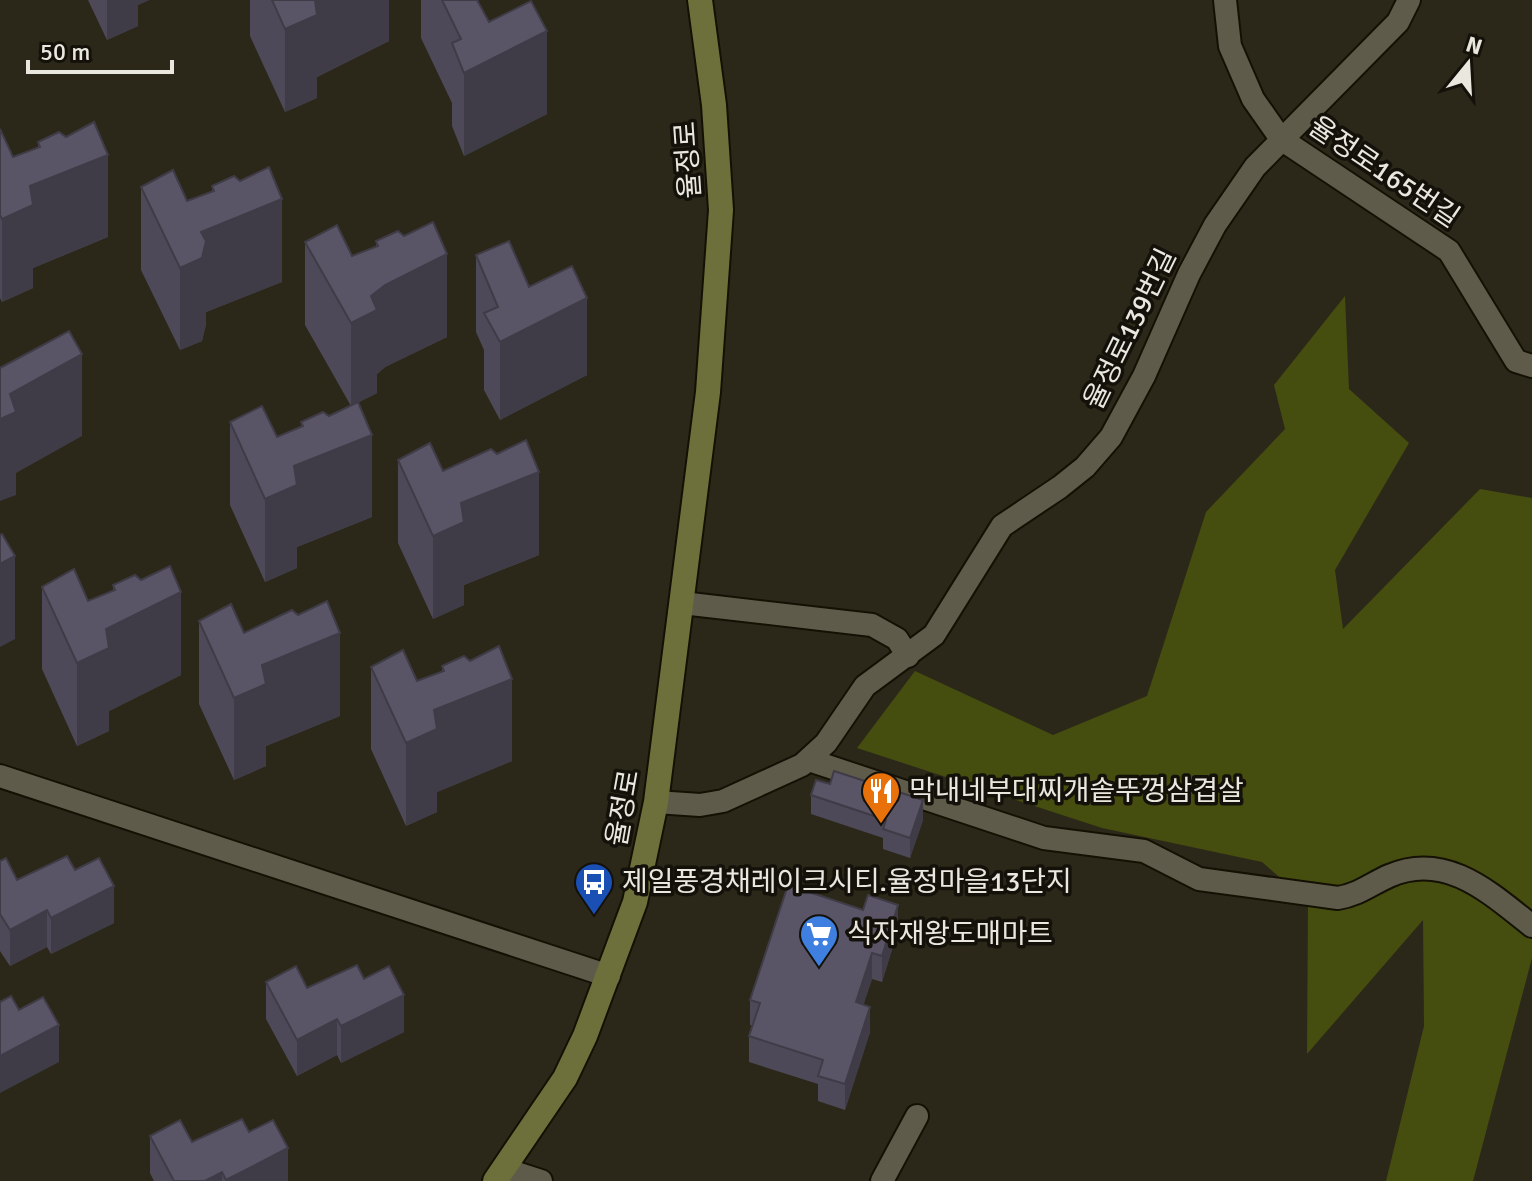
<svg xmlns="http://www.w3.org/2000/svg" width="1532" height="1181" viewBox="0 0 1532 1181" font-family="Signika,'Noto Sans KR',sans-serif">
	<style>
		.green { fill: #454d0f }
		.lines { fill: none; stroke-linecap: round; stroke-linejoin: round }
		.street-casing { stroke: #141104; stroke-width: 26 }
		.secondary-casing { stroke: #141104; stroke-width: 28 }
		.street { stroke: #5f5b4a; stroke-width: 22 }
		.secondary { stroke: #6d703b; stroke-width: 24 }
		.wall { fill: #4d4958 }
		.shaded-wall { fill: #3f3c47 }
		.building { fill: #5a5566; stroke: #3f3c47; stroke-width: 2 }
		.labels { text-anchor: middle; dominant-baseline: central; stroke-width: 7; stroke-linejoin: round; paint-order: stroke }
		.street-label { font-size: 28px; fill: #eae8de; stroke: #13110a }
		.poi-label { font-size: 28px; fill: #eae8de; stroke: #13110a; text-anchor: start }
	</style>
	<rect width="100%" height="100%" fill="#2c2819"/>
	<polygon class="green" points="1345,296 1349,389 1409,443 1335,570 1343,629 1480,489 1532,498 1532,958 1473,1181 1386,1181 1424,1026 1423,920 1307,1054 1308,902 1262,862 1102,828 857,748 915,671 1053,735 1147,696 1206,512 1285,429 1274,385"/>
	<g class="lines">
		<defs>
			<g id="street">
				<polyline points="1225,0 1230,46 1253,99 1281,139 1449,251 1516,361 1532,366"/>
				<polyline points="682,603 872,625 897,639 908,656"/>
				<path d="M809 760 1044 838 1144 851 1199 879 1338 898C1358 895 1371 884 1389 876 1446 851 1490 893 1532 926"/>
				<polyline points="0,776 609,976"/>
				<polyline points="656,802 700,805 723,801 802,765 826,743 865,686 934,635 1002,526 1060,487 1085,467 1111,437 1144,376 1189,274 1215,225 1255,167 1398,22 1409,0"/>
				<polyline points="504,1169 541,1181"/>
				<polyline points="882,1181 917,1116"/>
			</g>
			<polyline id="secondary" points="495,1181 565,1078 585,1036 635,902 656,802 708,392 721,210 714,105 700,0"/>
		</defs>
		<use href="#street" class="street-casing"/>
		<use href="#secondary" class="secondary-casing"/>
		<use href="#street" class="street"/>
		<use href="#secondary" class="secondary"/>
	</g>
	<g class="wall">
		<polygon points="88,0 149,0 138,5 138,26 107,40"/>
		<polygon points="250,0 389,0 389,41 317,77 317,98 285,112 250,36"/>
		<polygon points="421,0 479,0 479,3 489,22 547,114 464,156 452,126 452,103 421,38"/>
		<polygon points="0,129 13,157 38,147 38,142 108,237 33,268 33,288 2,302 0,298"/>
		<polygon points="212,186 282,282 206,312 206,324 202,341 180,350 141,270 141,187 187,201 212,191"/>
		<polygon points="376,241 447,337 385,367 377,374 377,393 351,406 305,325 305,242 352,256 376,246"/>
		<polygon points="476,255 529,287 587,375 500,420 484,390 484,350 476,332"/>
		<polygon points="230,422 277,437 301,427 301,422 372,517 297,547 297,568 265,582 230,505"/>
		<polygon points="398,460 443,471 539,555 464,585 464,605 433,619 398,543"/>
		<polygon points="113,585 181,675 109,711 109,731 77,746 42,669 42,587 88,601 113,591"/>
		<polygon points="199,621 244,633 340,716 266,746 266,766 234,780 199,704"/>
		<polygon points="442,666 512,761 437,792 437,812 406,826 371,749 371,667 417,681 442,671"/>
		<polygon points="811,795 923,820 910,858 883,849 883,838 811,814"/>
		<polygon points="0,861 17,880 75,870 114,923 51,954 47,947 10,966 0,951"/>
		<polygon points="898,930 882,982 872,979 863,1005 870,1032 845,1110 818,1101 818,1084 749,1062 749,1036 753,1026 750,1025 750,1000"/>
		<polygon points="364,979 404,1032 341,1063 337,1055 297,1076 266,1019 266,982 307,988"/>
		<polygon points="249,1132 288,1181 154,1181 150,1173 150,1136 192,1142"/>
	</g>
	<g class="shaded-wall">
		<polygon points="107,0 149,0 138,5 138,26 107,40"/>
		<polygon points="314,0 389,0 389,41 317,77 317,98 285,112 285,29"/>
		<polygon points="472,0 479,0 479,66 547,31 547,114 464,156 464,73"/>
		<polygon points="108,155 108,237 33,268 33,288 2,302 2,219 30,186"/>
		<polygon points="282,199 282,282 206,312 206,324 202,341 180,350 180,268 201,232"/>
		<polygon points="447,254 447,337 385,367 377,374 377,393 351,406 351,323 371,296 385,285"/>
		<polygon points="587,298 587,375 500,420 500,342"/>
		<polygon points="82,354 82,436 16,473 16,495 0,501 0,419 10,394"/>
		<polygon points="372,435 372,517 297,547 297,568 265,582 265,499 294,466"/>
		<polygon points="539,472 539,555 464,585 464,605 433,619 433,536 461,503"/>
		<polygon points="15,556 15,639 0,647 0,564"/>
		<polygon points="181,592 181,675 109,711 109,731 77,746 77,663 106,629"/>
		<polygon points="340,633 340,716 266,746 266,766 234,780 234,698 262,665"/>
		<polygon points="512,679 512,761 437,792 437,812 406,826 406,743 434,710"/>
		<polygon points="923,800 923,820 910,858 910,838"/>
		<polygon points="114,886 114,923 51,954 51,918"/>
		<polygon points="898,905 898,930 882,982 882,956"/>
		<polygon points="47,910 47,947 10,966 10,930"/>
		<polygon points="872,953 872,979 856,1028 856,1002"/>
		<polygon points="404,995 404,1032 341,1063 341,1026"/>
		<polygon points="870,1007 870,1032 845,1110 845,1084"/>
		<polygon points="337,1019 337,1055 297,1076 297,1040"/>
		<polygon points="59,1025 59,1062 0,1093 0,1056"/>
		<polygon points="288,1148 288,1181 226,1181 226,1180"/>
		<polygon points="222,1172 222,1181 205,1181"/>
	</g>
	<g class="building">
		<polygon points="272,0 315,0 317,15 285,29"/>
		<polygon points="442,0 477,0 489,22 531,1 547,31 464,73 452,43 461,39"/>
		<polygon points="94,122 108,155 30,186 33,205 2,219 0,215 0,129 13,157 40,147 38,142 59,132 66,137"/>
		<polygon points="269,167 282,199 201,232 206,241 202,258 180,268 141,187 173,170 187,201 214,191 212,186 234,176 240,181"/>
		<polygon points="433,222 447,254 385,285 371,296 377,310 351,323 305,242 337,225 352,256 378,246 376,241 398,231 404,236"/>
		<polygon points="509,241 529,287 572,266 587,298 500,342 484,313 498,307 476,255"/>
		<polygon points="69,331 82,354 10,394 16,412 0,419 0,368"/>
		<polygon points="358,402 372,435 294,466 297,485 265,499 230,422 262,406 277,437 303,426 301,422 323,412 329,416"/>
		<polygon points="526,440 539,472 461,503 464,522 433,536 398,460 430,443 443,471 491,449 497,454"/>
		<polygon points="2,534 15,556 0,564 0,535"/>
		<polygon points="170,566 181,592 106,629 109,648 77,663 42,587 74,569 88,601 115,590 113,585 135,575 141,580"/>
		<polygon points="327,601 340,633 262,665 266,684 234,698 199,621 231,604 244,633 292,610 298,615"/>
		<polygon points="499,646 512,679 434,710 437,729 406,743 371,667 403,650 417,681 444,671 442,666 464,656 470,661"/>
		<polygon points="834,771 923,800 910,838 883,829 886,820 811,795 816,780 830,784"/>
		<polygon points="67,856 75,870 99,858 114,886 51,918 47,910 10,930 0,914 0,861 6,858 17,880"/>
		<polygon points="788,885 863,910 868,895 898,905 882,956 872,953 856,1002 870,1007 845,1084 818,1076 823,1060 749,1036 760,1003 750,1000"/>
		<polygon points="357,965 364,979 389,966 404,995 341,1026 337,1019 297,1040 266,982 296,966 307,988"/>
		<polygon points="11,996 19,1010 43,997 59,1025 0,1056 0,1002"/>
		<polygon points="242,1119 249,1132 273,1120 288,1148 226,1180 222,1172 205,1181 174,1181 150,1136 180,1120 192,1142"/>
	</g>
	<defs>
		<symbol id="restaurant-pin" viewBox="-11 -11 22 30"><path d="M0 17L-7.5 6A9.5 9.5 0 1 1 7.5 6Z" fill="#e8710a" stroke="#13110a"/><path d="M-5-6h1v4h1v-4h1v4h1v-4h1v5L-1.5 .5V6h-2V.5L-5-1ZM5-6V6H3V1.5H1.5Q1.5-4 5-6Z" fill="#fff"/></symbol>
		<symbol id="bus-pin" viewBox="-11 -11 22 30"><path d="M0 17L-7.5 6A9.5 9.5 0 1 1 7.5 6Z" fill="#1a4fb4" stroke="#13110a"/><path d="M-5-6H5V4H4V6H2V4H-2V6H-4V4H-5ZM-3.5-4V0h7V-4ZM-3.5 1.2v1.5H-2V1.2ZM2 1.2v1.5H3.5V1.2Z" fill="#fff"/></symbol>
		<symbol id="supermarket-pin" viewBox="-11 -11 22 30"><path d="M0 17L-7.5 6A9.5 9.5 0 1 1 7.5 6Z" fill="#3f7fe0" stroke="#13110a"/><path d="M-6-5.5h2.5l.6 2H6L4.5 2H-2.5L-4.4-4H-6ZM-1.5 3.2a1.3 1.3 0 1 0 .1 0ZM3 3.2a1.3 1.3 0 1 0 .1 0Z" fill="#fff"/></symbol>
	</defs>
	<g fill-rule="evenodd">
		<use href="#restaurant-pin" x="859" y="769" width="44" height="60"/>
		<use href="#bus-pin" x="572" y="860" width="44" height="60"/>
		<use href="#supermarket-pin" x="797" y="912" width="44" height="60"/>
	</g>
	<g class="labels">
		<g class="street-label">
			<text transform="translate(688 160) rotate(-94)">율정로</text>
			<text transform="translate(1384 172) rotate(34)">율정로165번길</text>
			<text transform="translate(1130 329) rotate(-64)">율정로139번길</text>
			<text transform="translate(623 808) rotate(-80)">율정로</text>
		</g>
		<g class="poi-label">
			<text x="909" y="791">막내네부대찌개솥뚜껑삼겹살</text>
			<text x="622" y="882">제일풍경채레이크시티.율정마을13단지</text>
			<text x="847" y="934">식자재왕도매마트</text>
		</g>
	</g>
	<g transform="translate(1468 64) rotate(18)" stroke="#13110a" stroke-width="6" paint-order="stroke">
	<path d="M0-6L14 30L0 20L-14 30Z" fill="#eae8de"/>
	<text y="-12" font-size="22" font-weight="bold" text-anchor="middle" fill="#eae8de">N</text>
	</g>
	<path d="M28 60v12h144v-12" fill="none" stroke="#eae8de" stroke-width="4"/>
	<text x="40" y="60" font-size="24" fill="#eae8de" stroke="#13110a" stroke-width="6" paint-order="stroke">50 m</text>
</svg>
